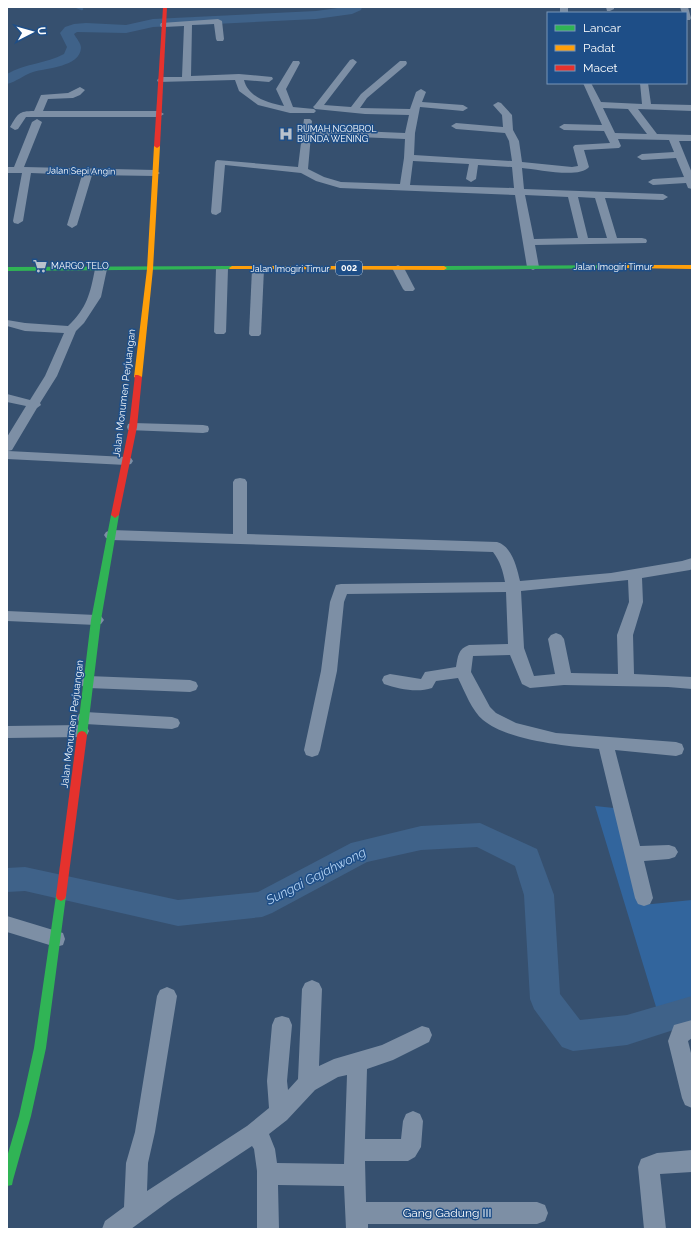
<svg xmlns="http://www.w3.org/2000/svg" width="699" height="1236" viewBox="0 0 699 1236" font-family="Raleway,sans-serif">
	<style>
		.green { fill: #32659d }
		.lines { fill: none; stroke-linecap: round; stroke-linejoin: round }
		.stream { stroke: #3f6289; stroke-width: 2.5 }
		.river { fill: #3f6289; fill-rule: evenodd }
		.street { fill: #7d8fa5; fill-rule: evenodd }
		.fast { fill: #30b455; fill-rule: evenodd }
		.slow { fill: #ff9f0a; fill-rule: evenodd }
		.jam { fill: #e5322d; fill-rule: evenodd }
		.labels { text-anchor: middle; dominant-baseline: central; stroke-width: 3; stroke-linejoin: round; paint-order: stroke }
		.far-poi-label { font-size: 9px; fill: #fff; stroke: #1e4e87; text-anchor: start }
		.far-street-label { font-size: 9px; fill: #fff; stroke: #1e4e87 }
		.shield { fill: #1e4e87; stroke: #bccadb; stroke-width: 1 }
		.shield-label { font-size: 9px; font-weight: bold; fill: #fff }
		.street-label { font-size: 10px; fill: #fff; stroke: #1e4e87 }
		.near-street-label { font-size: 12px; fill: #fff; stroke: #1e4e87 }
		.near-water-label { font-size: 13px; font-style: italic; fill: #b2d1f2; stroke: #1e4e87 }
	</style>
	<rect width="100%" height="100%" fill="#36506f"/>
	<polygon class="green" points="595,806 614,808 642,905 692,900 692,1009 660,1020"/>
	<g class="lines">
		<polyline class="stream" points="77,7 82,9"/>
		<g class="river">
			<path d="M345 7H362L361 10 352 14 316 19 153 27 126 33 77 32 74 34C76 38 81 43 81 48 80 67 46 68 33 72 24 75 16 82 7 84V74C25 63 46 64 64 54L67 47 60 33 65 27 74 24 86 23 126 25 153 19 316 11Z"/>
			<polygon points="480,823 537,849 554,895 560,994 580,1020 627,1015 692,996 692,1024 627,1045 573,1051 562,1047 534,1009 530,999 524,895 515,866 477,847 421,850 367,862 272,913 262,917 178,926 25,891 7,892 7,868 25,867 178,900 258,892 351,843 421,826"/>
		</g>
		<g class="street">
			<rect x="560" y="7" width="8" height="6"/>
			<polygon points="606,7 614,7 614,9 610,11 607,11"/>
			<polygon points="680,7 688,7 691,18 690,20 686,20 686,13 682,13"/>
			<path d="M218 19 222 21 224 39 223 41H217L216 39 214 24 192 25 191 76 239 74 272 77 273 79 269 82 244 80C248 97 268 103 284 106L276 89 293 61H299L300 63 286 89 293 107 314 109 316 111 314 113H290L258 105 239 91 235 80 158 82 157 80 161 77H182L184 26 164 27H161L160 25 161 23Z"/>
			<path d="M353 59 357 62 324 105 351 107 361 94 400 61H406L407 63 406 65 367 98 360 108 410 109 416 92 421 89 426 92 422 102 463 105 468 108 463 111 420 107 415 133 414 155 512 161 509 141 505 133 456 129 451 126 456 123 503 127 502 115 493 105 498 102 501 103 512 115 513 130 519 141 522 162 572 167 578 166 573 147 575 145 610 143 604 131 564 130 559 127 564 124 602 125 583 83H591L601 102 642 104 640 83H648L651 104 692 105V111L638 109 657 134 692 135V141H679L692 173V189L688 188 686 183 653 185 648 182 653 179 684 177 676 158 642 160 637 157 642 154 674 152 669 140 618 139 621 146 619 148 584 150 589 167C579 179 537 169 522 168L524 189 663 194 668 197 663 200 605 198 617 238H642L646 239 647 241 646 243 535 245 539 267 533 270 527 267 515 195 340 188 316 181 301 173 225 165 221 212 216 215 212 214 211 212 215 162 217 160 298 167 304 119H310L312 121 311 129 405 133 409 115 365 114 315 109 313 107 315 105 350 60ZM603 108 628 109 647 134 615 133ZM311 135 405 139 404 158 400 184 341 182 324 177 308 169ZM413 161 469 164 466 179 471 182 476 179 478 165 512 167 514 188 410 185ZM525 195 568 197 578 238 534 239ZM578 197 595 198 607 238H588Z"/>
			<path d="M80 87 85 90 80 95 73 98 48 99 43 111H159L164 114 159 117H26L18 129 15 130 10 127C18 114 18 111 34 111L41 95 68 93Z"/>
			<polygon points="37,119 42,122 24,167 155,170 160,173 155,176 92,175 77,225 72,228 67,225 82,175 31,173 23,221 18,224 14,223 13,221 22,173 7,173 7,167 14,167 32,122"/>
			<polygon points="398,265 404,268 415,289 413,291 405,291 403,289 392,268"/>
			<path d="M101 266 107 269 101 297 84 323 76 331 57 376 40 403 41 405 37 408 12 450 8 451 126 457 131 458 133 461 131 464 126 465 7 459V437L26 406 7 402V394L30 400 45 376 64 333 25 331 7 326V320L25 323 68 326C87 308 90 294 95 269Z"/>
			<polygon points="222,266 228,269 226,332 224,334 216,334 214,332 216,269"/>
			<polygon points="258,266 264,269 261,334 259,336 251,336 249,334 252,269"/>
			<polygon points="133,423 203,425 208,426 209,429 208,432 203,433 128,430 127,427 128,424"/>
			<path d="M240 478 245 479 247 482V534L497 542C512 546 517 568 520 581L611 573 682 561 692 558V569L690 570 642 578 643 602 633 635 634 674 692 677V689L668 687 564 685 530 688 522 684 510 655 473 656 471 672 490 707 496 713 516 723 556 733 676 742 682 744 684 749 682 754 676 756 615 750 640 846 669 845 675 847 678 852 675 857 669 859 644 861 653 898 650 904 644 906 638 904 635 898 599 749C567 746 508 741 483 720 472 711 465 692 458 678L436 681 432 688C417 693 399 689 384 684L382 680 384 676 390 674 421 679 425 672 456 667C458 656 458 649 469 645L508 644 506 592 347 594 344 602 337 671 320 750 318 755 312 757 306 755 304 750 321 671 330 602 336 585 341 584 505 582C503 571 500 561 493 552L111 540 106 538 104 535 106 532 111 530 233 534V482L235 479ZM628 580 629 602 617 635 618 674 571 673 564 639 561 635 556 633 551 635 548 639 555 674 534 676 524 648 521 591Z"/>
			<polygon points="7,611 96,615 101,616 104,620 101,624 96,625 7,621"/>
			<polygon points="88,676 190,680 196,682 198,686 196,690 190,692 88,688 82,686 80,682 82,678"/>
			<polygon points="85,712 172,717 178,719 180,723 178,727 172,729 85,724 79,722 77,718 79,714"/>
			<polygon points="81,725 87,727 89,731 87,735 81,737 7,738 7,726"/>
			<polygon points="7,916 63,933 65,939 63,945 56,947 7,932"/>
			<path d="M312 980 319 983 322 989 319 1066 334 1059 382 1045 422 1026 429 1028 432 1035 429 1042 393 1060 367 1069 365 1139H401L403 1121 406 1114 413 1111 420 1114 423 1121 421 1147 415 1157 408 1161H365L366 1202H537L545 1205 548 1213 545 1221 537 1224H368V1229H346L344 1186 278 1185 279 1229H257V1171L254 1149 252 1146 172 1199 131 1229H102L105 1221 124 1207 126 1163 135 1132 157 996 160 990 167 987 174 990 177 996 155 1132 148 1163 147 1191 247 1126 269 1108 267 1081 272 1025 275 1018 282 1016 289 1018 292 1025 287 1081 288 1090 298 1079 302 989 305 983ZM347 1075 344 1164 277 1163 275 1149 269 1134 287 1120 315 1090 338 1077Z"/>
			<polygon points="692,1020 692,1038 688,1041 692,1057 692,1108 685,1105 682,1098 668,1041 674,1025"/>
			<polygon points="692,1150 692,1172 660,1174 666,1229 644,1229 638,1167 641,1159 657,1153"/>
		</g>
		<g class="fast">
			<polygon points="628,265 631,267 630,268 444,270 441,268 444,266"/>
			<polygon points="232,266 235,268 234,269 7,271 7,267"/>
			<polygon points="115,512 119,515 101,620 87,735 85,738 79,738 77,735 91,620 111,515"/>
			<polygon points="61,891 65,893 66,896 46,1048 31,1116 13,1180 12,1185 7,1186 7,1157 19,1116 34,1048 56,896 57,893"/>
		</g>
		<g class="slow">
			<polygon points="157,144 160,146 153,269 142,377 138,379 134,377 147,269 154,146"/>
			<polygon points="628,265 692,265 692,269 626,268 625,267"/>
			<polygon points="232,266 444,266 447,268 444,270 230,269 229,268"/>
		</g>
		<g class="jam">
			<polygon points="163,7 167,7 160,146 157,148 154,146"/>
			<polygon points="135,375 138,375 142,377 137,427 119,515 115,518 111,515 129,427"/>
			<polygon points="82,731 85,732 87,735 66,896 65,899 61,901 57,899 56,896 77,735 79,732"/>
		</g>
	</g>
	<defs>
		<symbol id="hospital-bare" viewBox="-9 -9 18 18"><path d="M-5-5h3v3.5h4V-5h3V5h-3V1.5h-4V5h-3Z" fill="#b9c2cd" stroke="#1e4e87" stroke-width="2.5" paint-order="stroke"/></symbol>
		<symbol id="supermarket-bare" viewBox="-9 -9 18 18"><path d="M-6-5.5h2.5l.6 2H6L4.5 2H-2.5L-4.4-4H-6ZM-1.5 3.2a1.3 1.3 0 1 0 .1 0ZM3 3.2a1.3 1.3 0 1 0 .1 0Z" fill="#b9c2cd" stroke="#1e4e87" stroke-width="2.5" paint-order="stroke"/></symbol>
	</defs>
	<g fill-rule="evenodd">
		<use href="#hospital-bare" x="276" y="124" width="20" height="20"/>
		<use href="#supermarket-bare" x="30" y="256" width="20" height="20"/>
	</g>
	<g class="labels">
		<g class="far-poi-label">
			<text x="297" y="129">RUMAH NGOBROL<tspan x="297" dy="10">BUNDA WENING</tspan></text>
			<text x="51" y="266">MARGO TELO</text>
		</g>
		<g class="far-street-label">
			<text transform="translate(81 171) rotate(1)">Jalan Sepi Angin</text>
			<text x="613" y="267">Jalan Imogiri Timur</text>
			<text x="290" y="269">Jalan Imogiri Timur</text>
		</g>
		<rect class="shield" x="336" y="261" width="26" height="14" rx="3"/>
		<g class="shield-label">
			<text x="349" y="268">002</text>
		</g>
		<g class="street-label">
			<text transform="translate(124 393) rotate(-83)">Jalan Monumen Perjuangan</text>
			<text transform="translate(72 724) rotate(-83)">Jalan Monumen Perjuangan</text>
		</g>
		<g class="near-street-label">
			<text x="447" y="1213">Gang Gadung III</text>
		</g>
		<g class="near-water-label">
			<text transform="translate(316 876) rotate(-27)">Sungai Gajahwong</text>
		</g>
	</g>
	<rect width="699" height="1236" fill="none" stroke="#ffffff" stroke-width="16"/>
	<rect x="547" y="12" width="140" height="72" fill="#1e4e87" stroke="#7895b7"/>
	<rect x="555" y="25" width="20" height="6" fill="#30b455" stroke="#7895b7"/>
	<text x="583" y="32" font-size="12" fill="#ffffff">Lancar</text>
	<rect x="555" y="45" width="20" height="6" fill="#ff9f0a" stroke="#7895b7"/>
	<text x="583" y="52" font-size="12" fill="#ffffff">Padat</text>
	<rect x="555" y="65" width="20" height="6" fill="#e5322d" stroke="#7895b7"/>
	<text x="583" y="72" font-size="12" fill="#ffffff">Macet</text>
	<g transform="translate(32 32) rotate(84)" stroke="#1e4e87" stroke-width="3" paint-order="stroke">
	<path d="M0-3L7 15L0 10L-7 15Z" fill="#ffffff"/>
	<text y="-6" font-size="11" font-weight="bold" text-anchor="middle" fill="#ffffff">U</text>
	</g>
</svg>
